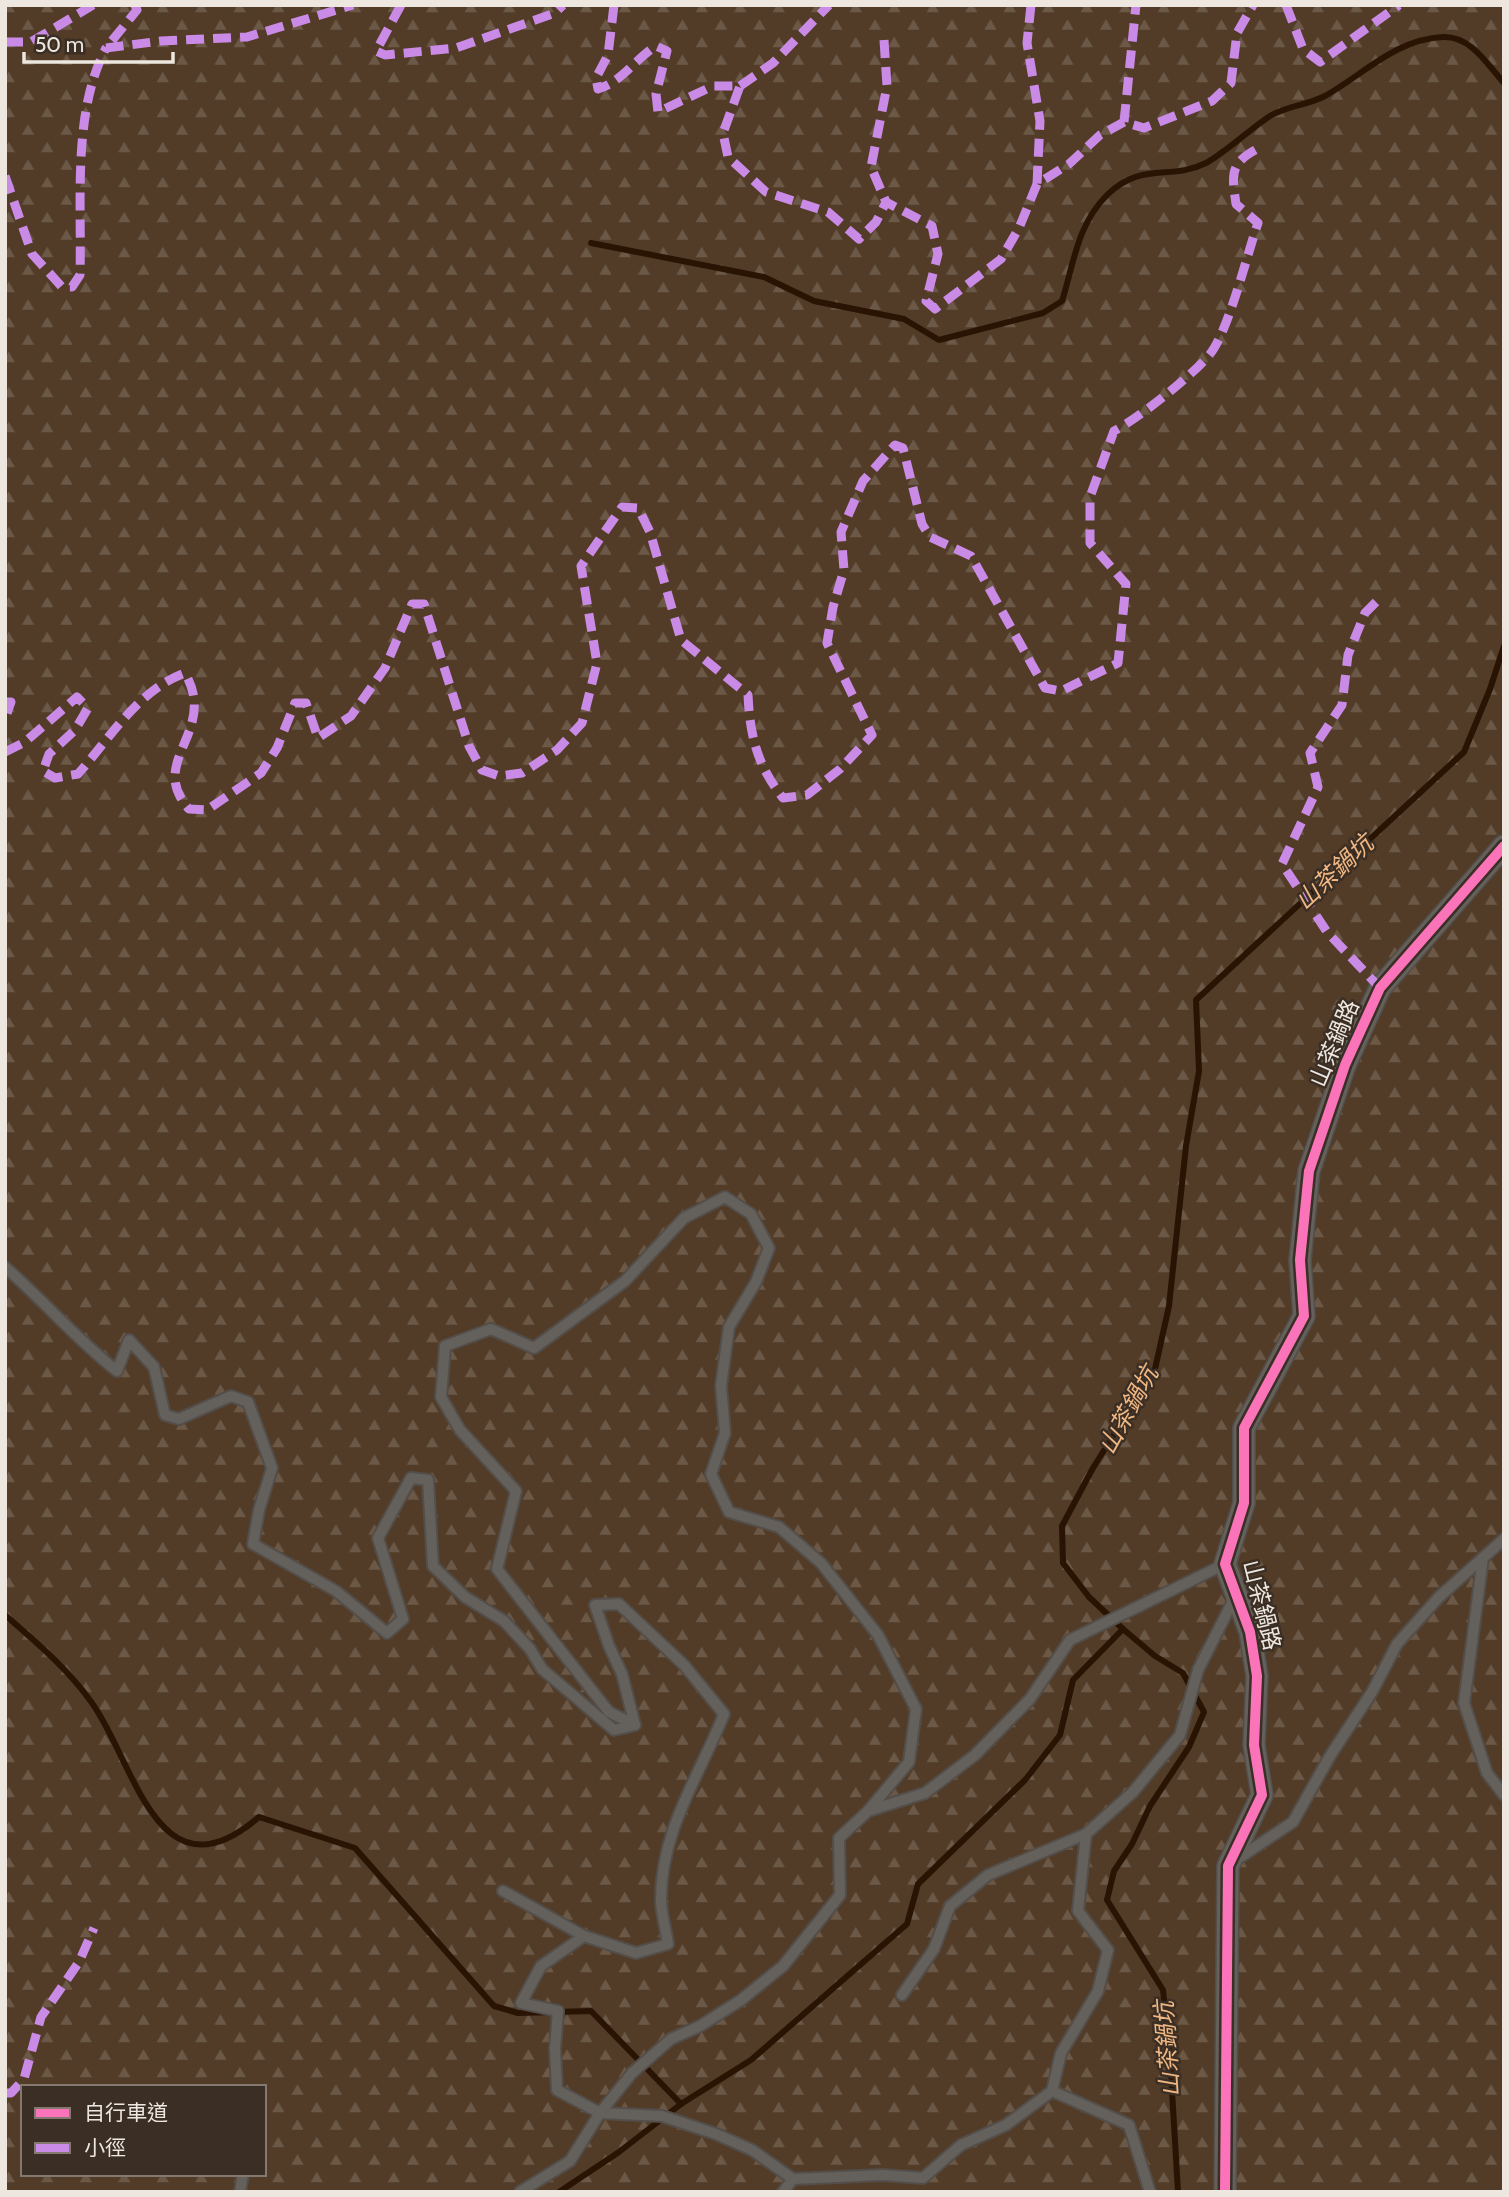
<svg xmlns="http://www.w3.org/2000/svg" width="1509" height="2197" viewBox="0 0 1509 2197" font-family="Cabin,'Noto Sans TC',sans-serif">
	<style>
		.forest { fill: url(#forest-firs); fill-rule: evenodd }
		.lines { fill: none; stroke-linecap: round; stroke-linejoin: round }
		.stream { stroke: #291404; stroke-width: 6 }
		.lane-casing { stroke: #534e49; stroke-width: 14 }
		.street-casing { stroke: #534e49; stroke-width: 24 }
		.lane { stroke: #64605b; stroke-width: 10 }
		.street { stroke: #64605b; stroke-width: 21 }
		.quiet { stroke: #ca8be6; stroke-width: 9; stroke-dasharray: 18 9; stroke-linecap: butt }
		.cycleway-casing { stroke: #3b2f25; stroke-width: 15 }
		.cycleway { stroke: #fb73b8; stroke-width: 10 }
		.labels { text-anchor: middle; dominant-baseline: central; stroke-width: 5; stroke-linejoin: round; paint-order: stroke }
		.street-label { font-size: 23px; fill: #eee7e0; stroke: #3b2f25 }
		.water-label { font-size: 24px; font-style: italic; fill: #f1b782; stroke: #3b2f25 }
	</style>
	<defs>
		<pattern id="forest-firs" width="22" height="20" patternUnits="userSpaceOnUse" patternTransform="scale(1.75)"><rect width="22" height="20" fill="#523c27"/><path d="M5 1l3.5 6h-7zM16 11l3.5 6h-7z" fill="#6b5846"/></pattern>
	</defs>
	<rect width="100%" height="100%" fill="#36302a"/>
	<path class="forest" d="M5 5H1504V2192H5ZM23 2087H264V2174H23Z"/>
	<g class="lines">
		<g class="stream">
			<path d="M591 243 764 277 814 301 904 319 939 340 1043 313 1062 301C1074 263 1077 225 1107 195 1142 161 1170 181 1206 163 1226 152 1250 129 1270 116 1287 106 1308 105 1325 96 1364 74 1396 39 1443 37 1471 36 1487 64 1504 83"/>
			<path d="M5 1615C36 1642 68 1669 92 1703 135 1763 158 1904 259 1817L355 1848 494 2006 518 2013 591 2011 681 2104"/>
			<polyline points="559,2192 619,2152 681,2104 751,2060 907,1924 918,1884 1025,1780 1060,1735 1073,1680 1123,1629"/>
			<polyline points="1178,2192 1170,2057 1163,1990 1107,1900 1114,1871 1132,1844 1150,1806 1189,1747 1204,1712 1183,1673 1155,1656 1123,1629 1089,1597 1063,1563 1062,1526 1093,1468 1155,1369 1169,1306 1186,1146 1199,1071 1196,1000 1464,752 1490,689 1504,646"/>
		</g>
		<defs>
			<g id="lane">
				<path d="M5 1267C44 1301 77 1340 117 1371L129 1340 154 1367 165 1415 179 1419 231 1396 248 1402 272 1468 259 1510 253 1544 336 1591 387 1633 403 1619 378 1538 411 1478 428 1480 433 1566 465 1597 504 1621 530 1649 542 1669 614 1730 635 1725"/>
				<polyline points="1483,1558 1464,1703 1487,1773 1504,1795"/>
				<path d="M868 1811 909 1762 916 1709 878 1635 821 1563 779 1527 729 1512 711 1474 725 1433 721 1386 729 1327 756 1282 769 1248 751 1214 725 1197 684 1218 625 1281 534 1348 491 1329 445 1346 441 1397 460 1430 516 1491 497 1569 609 1712 635 1725 622 1674 609 1646 595 1605 619 1604 684 1665 724 1714C699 1777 660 1831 661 1902 662 1916 666 1931 668 1944L636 1953 584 1936 541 1966 521 2003 558 2011 555 2048 557 2090 600 2113 662 2116 716 2134 752 2150 793 2179 883 2175 923 2178 961 2145 1006 2125 1052 2091 1061 2053 1098 1991 1108 1950 1078 1911 1086 1834"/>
				<polyline points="1233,1862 1293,1822 1330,1756 1372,1692 1397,1644 1439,1597 1504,1539"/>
				<polyline points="503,1891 584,1936"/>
				<polyline points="902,1995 934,1949 950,1906 988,1875 1086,1834 1133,1792 1180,1735 1198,1670 1235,1597"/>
				<polyline points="1052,2091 1129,2125 1150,2192"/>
				<polyline points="240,2192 243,2174"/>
				<polyline points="520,2192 570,2161 600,2113 632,2073 671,2039 700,2026 741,2000 783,1966 840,1895 839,1838 868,1811 925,1793 975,1755 1030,1699 1070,1640 1225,1564"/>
				<polyline points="783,2192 793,2179"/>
			</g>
			<polyline id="street" points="1225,2192 1228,1866 1262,1795 1254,1745 1257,1676 1250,1632 1225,1564 1244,1503 1244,1428 1304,1316 1300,1260 1309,1171 1345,1065 1380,988 1504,846"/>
		</defs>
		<use href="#lane" class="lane-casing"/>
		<use href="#street" class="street-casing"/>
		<use href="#lane" class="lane"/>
		<use href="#street" class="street"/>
		<g class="quiet">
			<polyline points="135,5 137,10 106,48 161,41 247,37 353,5"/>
			<polyline points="401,5 376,51 385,55 456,48 555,13 563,5"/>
			<path d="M614 5 608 55 596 78 598 89C623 81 634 60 656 46L667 51 656 94 658 112 713 86H740L723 133 728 157 766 192 828 212 859 239 876 222 886 202 932 226 938 254 926 301 935 309 1001 259 1019 228 1037 184 1069 164 1100 135 1124 122 1144 128 1212 101 1231 83 1237 33 1253 5"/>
			<polyline points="1031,5 1027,43 1040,121 1037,184"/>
			<polyline points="1286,5 1303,49 1320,62 1399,5"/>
			<polyline points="884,40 887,86 871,167 886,202"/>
			<polyline points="5,42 31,42 93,5"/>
			<polyline points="740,86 773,63 829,5"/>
			<polyline points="1124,122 1136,5"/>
			<path d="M5 176 32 254 62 287H72L80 275C82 202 72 113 106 48"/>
			<polyline points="1376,602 1365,613 1348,655 1342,705 1310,753 1318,787 1282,864 1327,932 1380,988"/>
			<polyline points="5,702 11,702 5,719"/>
			<path d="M5 752 25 742 77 697 88 708 75 730 49 754 43 771 55 778 78 774C110 738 138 690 185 673 219 732 146 761 189 809L207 810 261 773 277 748 295 703H306L318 738 351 716 385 668 412 604H424L469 746 482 770 499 776 522 773 557 750 582 723 597 663 581 566 622 507 638 508 650 532 681 640 748 695C750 736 757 765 783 798L807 795 840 769 872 735 827 643 833 607 844 570 841 532 863 481 895 445 903 448 922 524 930 537 971 556 1045 688 1061 691 1118 663 1126 584 1090 543V497L1114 431C1139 418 1193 375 1210 354 1229 330 1247 254 1258 223L1236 204C1232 175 1229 164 1257 149"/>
			<polyline points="5,2093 11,2093 24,2079 41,2017 79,1962 94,1928"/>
		</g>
		<defs>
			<polyline id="cycleway" points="1225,2192 1228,1866 1262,1795 1254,1745 1257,1676 1250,1632 1225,1564 1244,1503 1244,1428 1304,1316 1300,1260 1309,1171 1345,1065 1380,988 1504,846"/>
		</defs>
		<use href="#cycleway" class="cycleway-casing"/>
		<use href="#cycleway" class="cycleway"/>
	</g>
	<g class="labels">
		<g class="street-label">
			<text transform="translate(1334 1043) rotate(-67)">山茶鍋路</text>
			<text transform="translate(1262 1605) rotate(76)">山茶鍋路</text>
		</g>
		<g class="water-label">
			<text transform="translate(1334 872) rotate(-43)">山茶鍋坑</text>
			<text transform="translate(1128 1410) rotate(-61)">山茶鍋坑</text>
			<text transform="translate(1167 2049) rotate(-94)">山茶鍋坑</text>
		</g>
	</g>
	<rect width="1509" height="2197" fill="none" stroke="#eee7e0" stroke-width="14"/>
	<rect x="21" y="2085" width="245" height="91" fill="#3b2f25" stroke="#837970" stroke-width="2"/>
	<rect x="35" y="2108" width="35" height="10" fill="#fb73b8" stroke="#837970" stroke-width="2"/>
	<text x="84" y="2120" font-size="21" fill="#eee7e0">自行車道</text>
	<rect x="35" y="2143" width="35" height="10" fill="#ca8be6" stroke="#837970" stroke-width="2"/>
	<text x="84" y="2155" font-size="21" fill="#eee7e0">小徑</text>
	<path d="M24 52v10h149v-10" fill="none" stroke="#eee7e0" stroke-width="3.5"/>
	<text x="35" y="52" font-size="21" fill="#eee7e0" stroke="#3b2f25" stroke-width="5" paint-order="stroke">50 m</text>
</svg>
